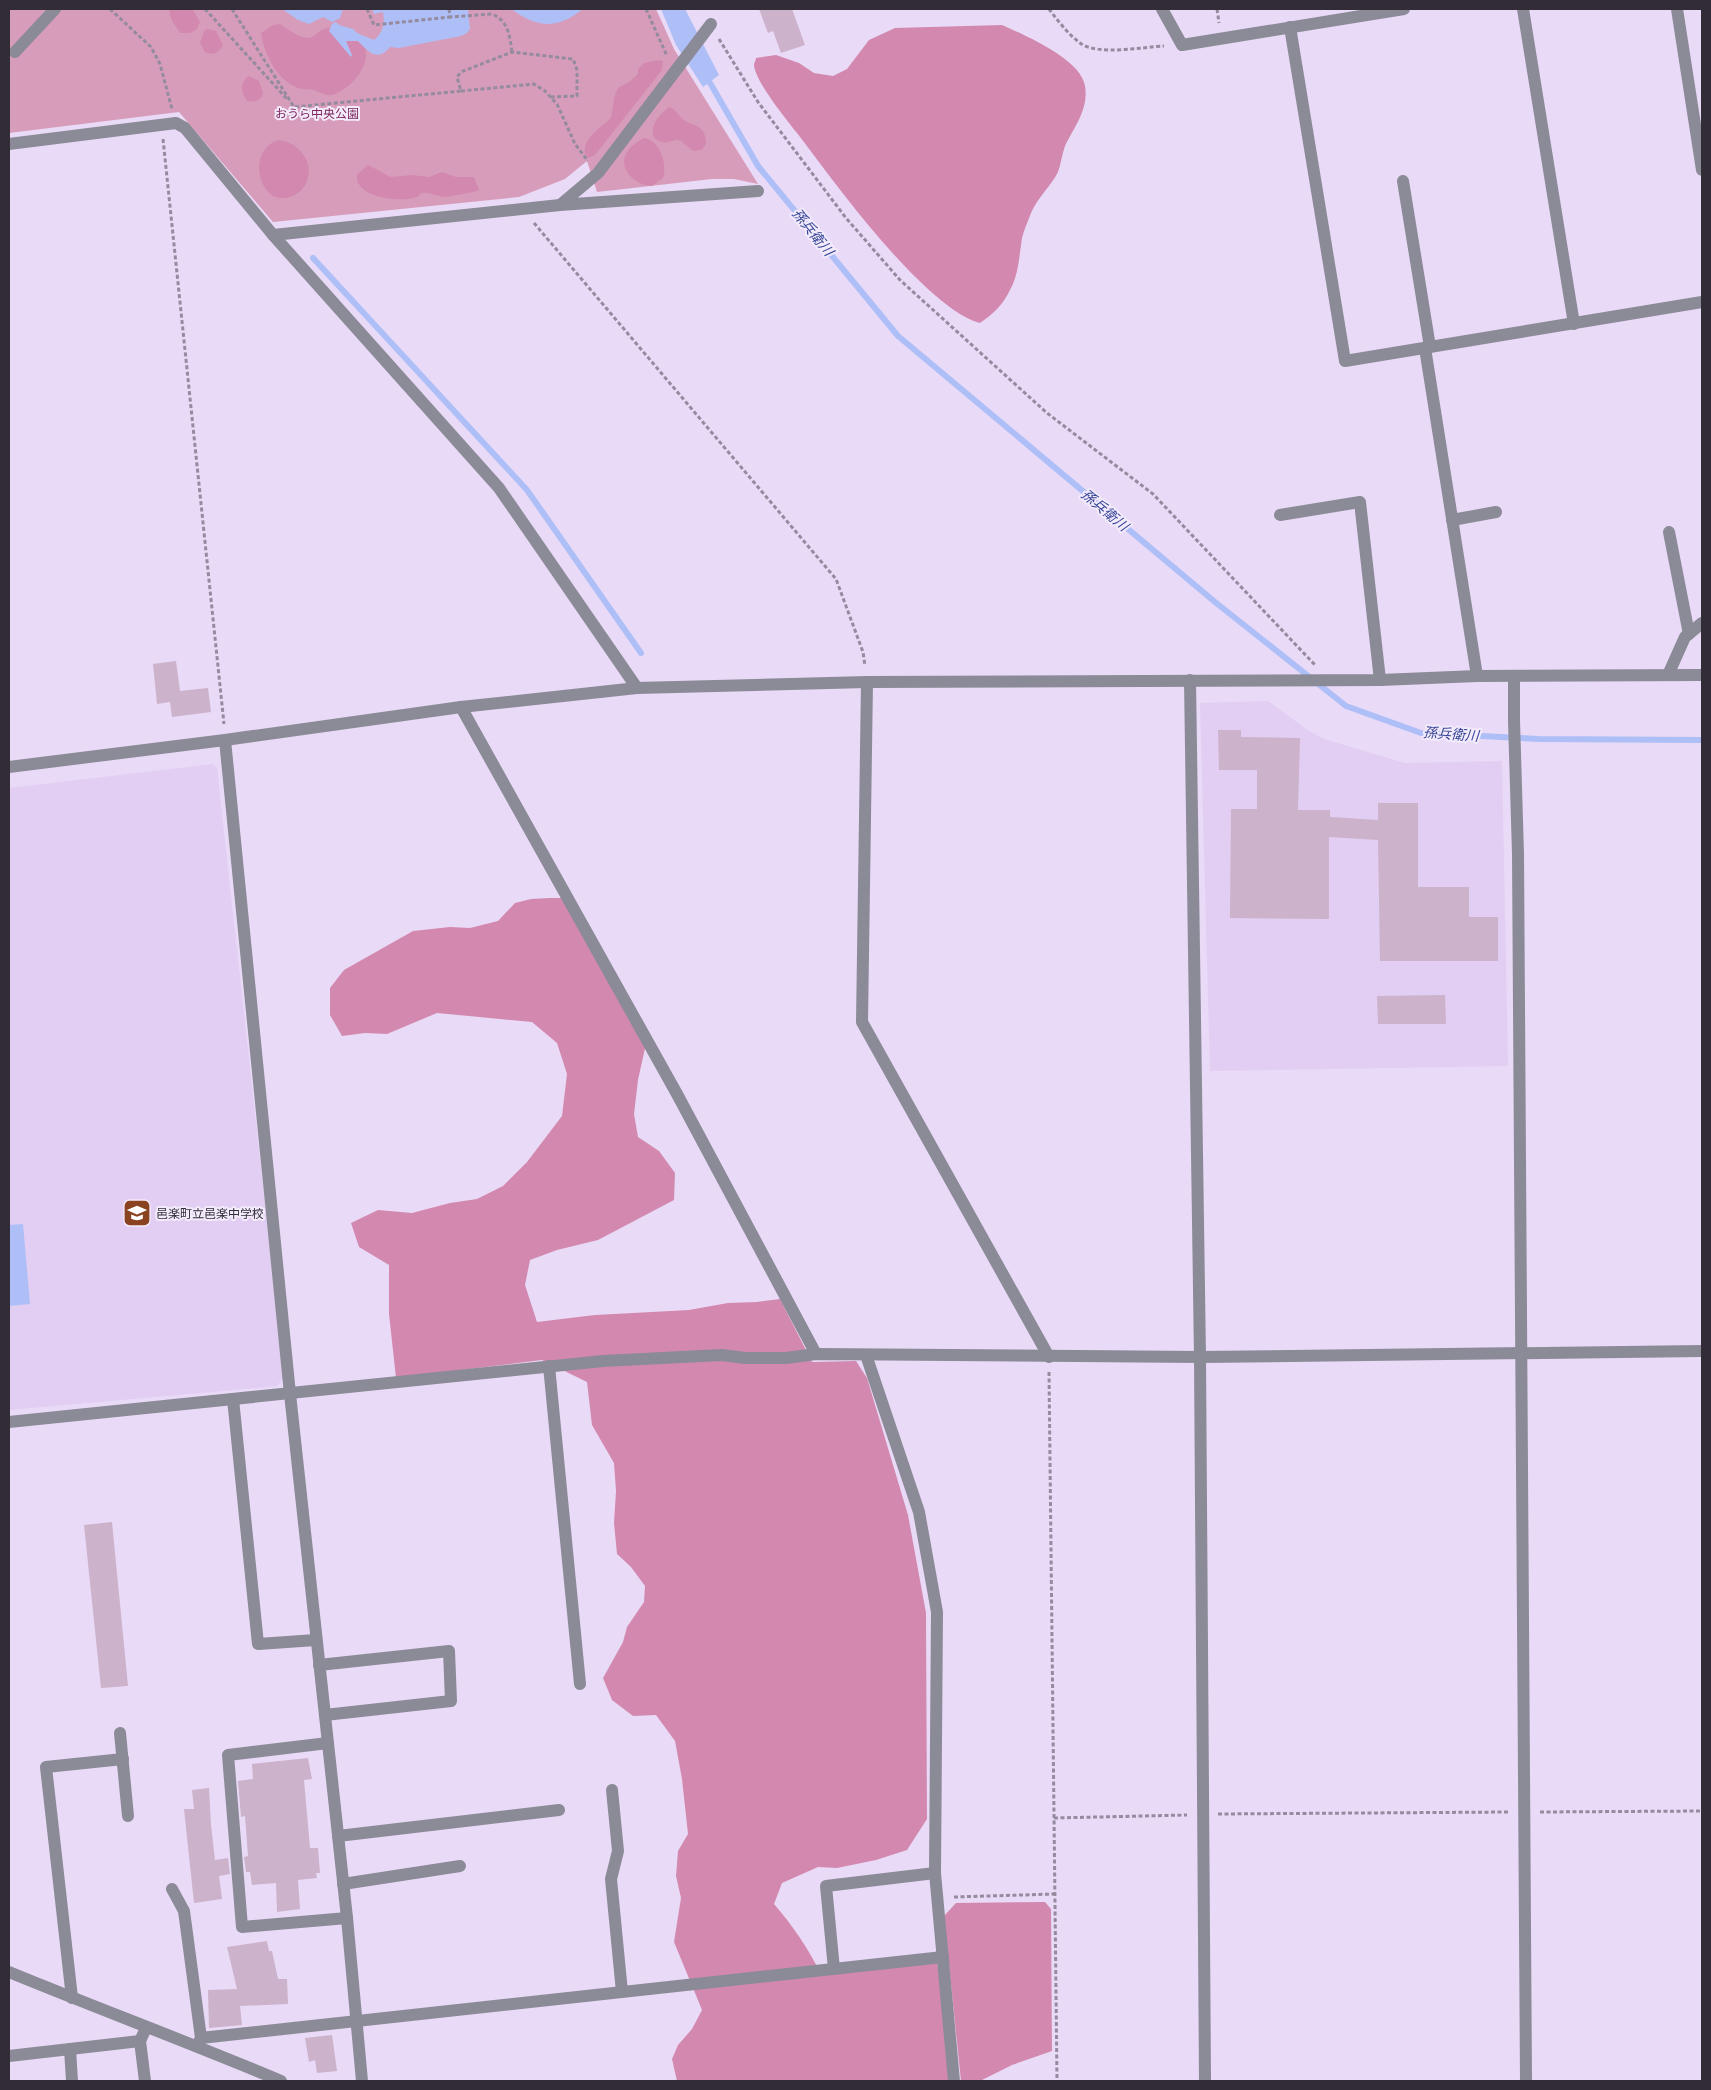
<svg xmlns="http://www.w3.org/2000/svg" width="1711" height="2090" viewBox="0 0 1711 2090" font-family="'PT Sans','Noto Sans JP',sans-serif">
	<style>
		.built { fill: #e1cef2 }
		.green { fill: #d79cba }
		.forest { fill: #d389af }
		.water { fill: #aebff7 }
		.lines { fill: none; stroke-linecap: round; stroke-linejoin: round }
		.stream { stroke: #aebff7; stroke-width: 6 }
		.building { fill: #ccb2ca }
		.path { stroke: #958b9f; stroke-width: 3; stroke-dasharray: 4 2.5; stroke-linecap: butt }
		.minor { stroke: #8b8a97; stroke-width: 12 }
		.labels { text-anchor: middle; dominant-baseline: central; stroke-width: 4; stroke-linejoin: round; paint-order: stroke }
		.park-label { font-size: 12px; fill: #7e275b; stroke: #f3eafc }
		.poi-label { font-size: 12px; fill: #322c37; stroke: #f3eafc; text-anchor: start }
		.water-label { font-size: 14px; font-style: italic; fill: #354596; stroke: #f3eafc }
	</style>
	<rect width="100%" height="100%" fill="#e9daf7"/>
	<g class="built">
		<polygon points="1268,701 1309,731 1324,739 1405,763 1502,761 1508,1066 1210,1071 1200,703"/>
		<polygon points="213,764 217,768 284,1377 277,1386 9,1410 9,788"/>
	</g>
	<polygon class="green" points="9,9 656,9 674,49 758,184 734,179 712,179 597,192 587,161 565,179 519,197 273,222 179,112 9,133"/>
	<g class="forest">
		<polygon points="169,9 192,9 200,22 197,29 190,33 180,33 171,19"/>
		<path d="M280 24C288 29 298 37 307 38 314 38 318 31 324 29 335 25 351 31 359 39 379 59 351 90 332 95 325 96 320 92 313 90 309 89 303 90 298 88 277 80 264 54 261 33L273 25Z"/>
		<path d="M1002 25C1024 35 1081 59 1085 86 1089 109 1074 127 1065 146 1062 154 1061 164 1058 172 1051 186 1038 197 1031 213 1028 221 1024 230 1022 238 1019 257 1019 273 1010 290 1003 305 993 314 980 323 961 318 944 303 929 290 879 244 838 187 797 133 786 119 755 81 754 65 754 63 756 60 756 58L776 55 799 63 814 73 833 76 847 69 869 40 895 28Z"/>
		<path d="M207 29 216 31 223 45C219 53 214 56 205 52L200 43 204 31Z"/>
		<path d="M659 60 663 61 662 70 595 155 588 158 585 154C582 139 601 127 611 118L615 94 618 88 629 82 638 74V69L644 63Z"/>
		<path d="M249 76 259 81 263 93C262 100 254 103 247 101 241 92 239 83 249 76Z"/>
		<path d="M669 107C677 109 678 116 684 120 695 127 706 125 706 144L702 150 693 151 681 141 677 140 664 143 655 139C648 127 659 115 669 107Z"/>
		<path d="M644 138C660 140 668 165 663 178L652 186C637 186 618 170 626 154 629 147 637 142 644 138Z"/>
		<path d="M278 140C295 141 313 158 308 177 307 184 302 191 295 195 260 213 244 151 278 140Z"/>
		<path d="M368 165 391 177 412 175 429 177 442 172 456 177H474L479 190C475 192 448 197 444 197 436 196 428 192 421 193L419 196C403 204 354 198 357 175Z"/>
		<path d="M550 898H568L647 1039 638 1080 634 1114 638 1137 659 1151 675 1173 674 1200 598 1240 557 1250 530 1260 525 1285 537 1322 595 1315 689 1310 728 1303 757 1302 780 1299 812 1362 856 1361 867 1378 908 1515 926 1613 927 1819 907 1850 876 1860 837 1868 818 1867 782 1883 774 1904C793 1926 808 1948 821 1974L937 1962 953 2081H677L672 2059 678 2045 692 2029 702 2010 674 1942 681 1898 676 1876 678 1851 688 1834 682 1779 675 1741 656 1715 633 1716 612 1700 603 1678 623 1642 627 1627 644 1602 645 1586 631 1567 617 1554 614 1523 616 1491 614 1463 592 1425 587 1382 542 1360 396 1378 389 1314V1265L359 1247 351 1223 378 1210 412 1213 450 1203 477 1199 503 1186 527 1162 562 1116 567 1074 557 1043 532 1022 437 1013 387 1034 365 1033 342 1036 330 1015V988L344 970 413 931 450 927 470 928 498 921 515 903 531 899Z"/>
		<polygon points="1045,1902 1051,1909 1052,2051 1012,2065 980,2081 961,2081 944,1916 956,1903"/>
	</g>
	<g class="water">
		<polygon points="282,9 343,9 340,18 332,22 323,17 309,24 298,20"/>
		<path d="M372 9H468L470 29 467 33 461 36 399 48 390 47C377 63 368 51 358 41H346L352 55 351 57 329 31 332 24 336 22 339 25 353 29 357 33 374 40C383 33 385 23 383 12L374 14Z"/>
		<path d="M511 9H583C556 30 538 28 511 9Z"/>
		<polygon points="661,9 685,9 719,75 703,87 676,45"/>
		<polygon points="23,1224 30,1304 9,1306 9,1225"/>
	</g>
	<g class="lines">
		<g class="stream">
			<polyline points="706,76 758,166 898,336 1215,602 1346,706 1421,733 1539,739 1702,740"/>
			<polyline points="313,258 527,490 641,653"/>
		</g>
	</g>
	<g class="building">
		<polygon points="759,9 792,9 805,45 781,53 773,31 768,33"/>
		<polygon points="176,661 180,691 208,688 211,712 172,717 170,702 157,704 153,664"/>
		<polygon points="1218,730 1241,730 1241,737 1300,738 1298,810 1330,810 1330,817 1378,820 1378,803 1418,803 1418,887 1469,887 1469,917 1498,917 1498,961 1380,961 1378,840 1329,837 1329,919 1230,918 1231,809 1257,809 1257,770 1219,770"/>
		<polygon points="1445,995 1446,1024 1378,1024 1377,996"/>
		<polygon points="112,1522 128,1686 101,1688 84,1525"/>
		<polygon points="308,1758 312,1779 304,1780 310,1848 318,1848 320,1873 316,1873 317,1878 298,1880 300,1909 277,1912 276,1883 252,1885 250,1872 246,1872 244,1857 248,1856 245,1816 241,1817 238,1781 253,1779 252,1764"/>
		<polygon points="209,1788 211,1825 215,1860 228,1858 230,1874 219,1876 222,1899 194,1903 184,1809 194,1809 192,1790"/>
		<polygon points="267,1941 269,1951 272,1951 278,1979 287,1979 288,2004 240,2006 242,2025 209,2028 208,1990 237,1989 227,1947"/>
		<polygon points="332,2035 337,2071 317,2073 315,2060 309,2062 305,2038"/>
	</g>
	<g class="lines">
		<g class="path">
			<polyline points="110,9 151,47 160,64 172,109"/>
			<polyline points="205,9 287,99"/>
			<polyline points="232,9 294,107 461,91 457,77 461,72 512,52 573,59 577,70 577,96 550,97"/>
			<polyline points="367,9 374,25 450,17"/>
			<path d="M449 9 450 17 491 14C508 19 510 37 512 52"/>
			<polyline points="646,9 667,56"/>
			<path d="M1049 9C1058 21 1068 34 1080 43 1097 56 1143 47 1164 46"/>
			<polyline points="1217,9 1219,23"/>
			<polyline points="719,39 758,102 846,218 900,280 1047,413 1153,494 1315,665"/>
			<polyline points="461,91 534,84 545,91 557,104 575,144 588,161"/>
			<polyline points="163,139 224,724"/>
			<polyline points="534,223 836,579 863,652 865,666"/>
			<polyline points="1049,1372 1057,2081"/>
			<polyline points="1540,1812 1702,1811"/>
			<polyline points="1218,1814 1509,1812"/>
			<polyline points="1054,1818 1187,1815"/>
			<polyline points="954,1897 1055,1894"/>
		</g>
		<g class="minor">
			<polyline points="1162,9 1182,45 1404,9"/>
			<polyline points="1523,9 1574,324"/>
			<polyline points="1677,9 1702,170"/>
			<polyline points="1290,27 1345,361 1702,302"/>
			<polyline points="15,52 55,9"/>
			<polyline points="9,144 176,123 185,128 273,235 499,488 637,688"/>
			<polyline points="1403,181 1430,347"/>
			<polyline points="560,205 758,191"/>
			<polyline points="273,235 560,205 598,173 711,24"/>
			<polyline points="1425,348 1477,676"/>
			<polyline points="1280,515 1360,502 1380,680"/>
			<polyline points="1452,520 1496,512"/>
			<polyline points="1669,532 1689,634"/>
			<polyline points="1668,675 1685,637 1702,623"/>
			<polyline points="1514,677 1514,720 1518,854 1526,2081"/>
			<polyline points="1190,680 1200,1357 1205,2081"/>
			<polyline points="867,682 862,1022 1049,1357"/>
			<polyline points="461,707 677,1094 816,1354"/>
			<polyline points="225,740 290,1394 347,1918 362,2081"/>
			<polyline points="9,767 225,740 461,707 637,688 867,682 1380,680 1477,676 1702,675"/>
			<polyline points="866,1355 919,1512 937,1612 935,1873 954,2081"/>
			<polyline points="549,1366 580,1684"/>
			<polyline points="233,1399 258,1644 316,1640"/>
			<polyline points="9,1422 603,1361 722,1355 745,1358 786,1358 816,1354 1200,1357 1702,1351"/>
			<polyline points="319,1665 449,1651 451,1701 325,1715"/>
			<polyline points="120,1733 128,1816"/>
			<polyline points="328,1743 228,1755 242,1927 347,1918"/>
			<polyline points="612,1790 618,1851 611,1879 622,1992"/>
			<polyline points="338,1836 559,1810"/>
			<polyline points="343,1884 460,1866"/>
			<polyline points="172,1889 184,1911 201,2038"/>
			<polyline points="834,1969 826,1886 935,1873"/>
			<path d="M9 1972C99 2009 191 2043 281 2081"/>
			<polyline points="72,1998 46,1767 123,1759"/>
			<polyline points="140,2041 145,2081"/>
			<polyline points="197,2046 201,2038 943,1957"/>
			<polyline points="70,2049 72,2081"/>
			<polyline points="9,2056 140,2041 146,2028"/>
		</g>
	</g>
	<defs>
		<symbol id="school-square" viewBox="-11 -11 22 22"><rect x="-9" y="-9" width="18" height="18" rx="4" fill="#8a4320" stroke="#f3eafc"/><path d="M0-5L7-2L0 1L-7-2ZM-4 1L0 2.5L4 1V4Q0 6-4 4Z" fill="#fff"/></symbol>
	</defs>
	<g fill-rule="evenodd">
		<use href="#school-square" x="121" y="1197" width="32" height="32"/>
	</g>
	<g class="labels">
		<g class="park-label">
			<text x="317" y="113">おうら中央公園</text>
		</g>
		<g class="poi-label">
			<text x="156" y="1213">邑楽町立邑楽中学校</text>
		</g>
		<g class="water-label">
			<text transform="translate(813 232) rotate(51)">孫兵衛川</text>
			<text transform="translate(1105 510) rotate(40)">孫兵衛川</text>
			<text transform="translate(1451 734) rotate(4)">孫兵衛川</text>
		</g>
	</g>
	<rect width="1711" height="2090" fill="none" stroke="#322c37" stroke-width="20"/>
</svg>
